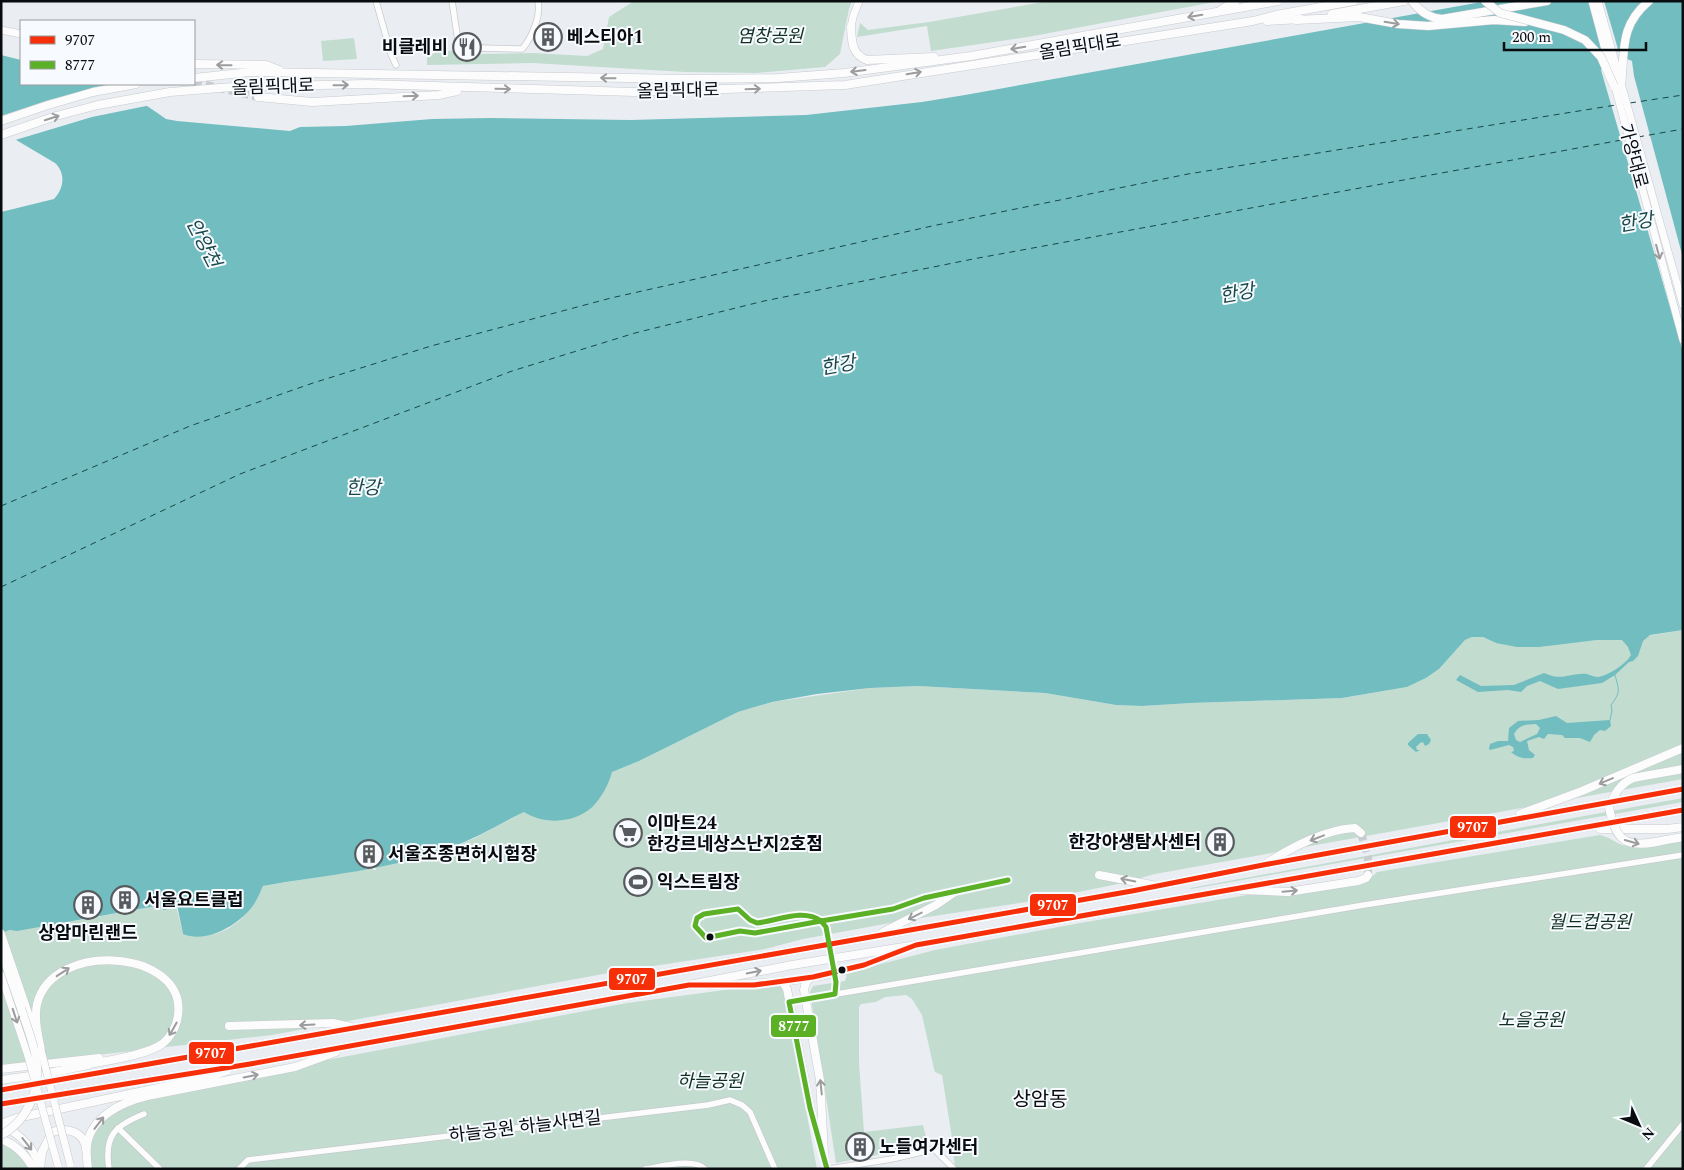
<svg xmlns="http://www.w3.org/2000/svg" width="1684" height="1170" viewBox="0 0 1684 1170" font-family="Spectral,'Noto Sans KR',serif">
	<style>
		.green { fill: #c2dcd0 }
		.water { fill: #72bdbf; fill-rule: evenodd }
		.pier { fill: #eaeef3 }
		.lines { fill: none; stroke-linecap: round; stroke-linejoin: round }
		.stream { stroke: #72bdbf; stroke-width: 1 }
		.ferry { stroke: #184747; stroke-width: 1; stroke-dasharray: 6 5; stroke-linecap: butt }
		.highway-tunnel { stroke: #c8ccd1; stroke-width: 8; stroke-dasharray: 8 4; stroke-linecap: butt }
		.minor-casing { stroke: #c7cace; stroke-width: 7 }
		.major-casing { stroke: #c7cace; stroke-width: 8 }
		.highway-casing { stroke: #c7cace; stroke-width: 9 }
		.minor { stroke: #fcfcfd; stroke-width: 5.5 }
		.major { stroke: #fcfcfd; stroke-width: 7 }
		.highway { stroke: #fcfcfd; stroke-width: 8 }
		.major-bridge-casing { stroke: #c7cace; stroke-width: 8; stroke-linecap: butt }
		.highway-bridge-casing { stroke: #c7cace; stroke-width: 9; stroke-linecap: butt }
		.major-bridge { stroke: #fcfcfd; stroke-width: 7 }
		.highway-bridge { stroke: #fcfcfd; stroke-width: 8 }
		.bus-1-casing { stroke: #f7fafe; stroke-width: 9 }
		.bus-2-casing { stroke: #f7fafe; stroke-width: 9 }
		.bus-1 { stroke: #f72f08; stroke-width: 5 }
		.bus-2 { stroke: #5bb025; stroke-width: 5 }
		.oneway { stroke: #9b9c9d }
		.bus-dot { fill: #090c0e; stroke: #f7fafe; stroke-width: 2 }
		.labels { text-anchor: middle; dominant-baseline: central; stroke-width: 4; stroke-linejoin: round; paint-order: stroke }
		.park-label { font-size: 18px; font-style: italic; fill: #0f3020; stroke: #f7fafe }
		.poi-label { font-size: 18px; font-weight: bold; fill: #090c0e; stroke: #f7fafe; text-anchor: start }
		.street-label { font-size: 18px; fill: #090c0e; stroke: #f7fafe }
		.water-label { font-size: 19px; font-style: italic; fill: #184747; stroke: #f7fafe }
		.quarter-label { font-size: 20px; fill: #090c0e; stroke: #f7fafe }
		.line-badge { stroke: #f7fafe; stroke-width: 2 }
		.badge-label { font-size: 14px; text-anchor: middle; font-weight: bold; fill: #fff }
	</style>
	<rect width="100%" height="100%" fill="#eaeef3"/>
	<g class="green">
		<polygon points="634,1 852,1 849,9 840,54 825,67 756,73 685,72 532,63 427,65 427,58 436,52 472,49 479,54 533,53 587,56 603,49 609,17"/>
		<polygon points="1049,1 1220,1 1028,37 931,51 927,26 857,37 860,23 868,30 929,22"/>
		<polygon points="354,38 357,59 323,61 321,41"/>
		<path d="M1683 630V779L1155 874 1123 883 1039 900 901 921 803 939 765 949 614 972 272 1035 1 1066V933L6 931 86 919 156 906 162 910 168 907V903L175 902 183 934C192 934 202 936 211 935 236 930 254 908 263 886L375 868 449 849 475 838 535 806 604 775 639 761 738 712 772 702 870 688 918 686 1045 693 1116 705 1142 706 1191 703 1342 698 1407 687 1426 678 1439 669 1465 640 1472 637H1483L1496 643 1576 642 1597 640H1622Z"/>
		<polygon points="1683,798 1683,802 1191,889 1190,888"/>
		<path d="M1600 835C1609 837 1615 842 1622 845 1642 851 1663 844 1683 841V1169H955L952 1138 942 1075 935 1072 934 1069 922 1015 912 999 906 995 885 997 876 1002 861 1004 859 1007V1063L864 1132 923 1125 928 1145 836 1163 810 992 813 986 845 981 847 974 850 972 935 950 1080 923 1265 892 1342 883 1373 876 1377 872Z"/>
		<polygon points="777,983 783,986 817,1169 89,1169 89,1148 94,1135 104,1119 117,1107 144,1098 183,1093 295,1066 627,1003"/>
		<polygon points="1,1141 20,1153 30,1169 1,1169"/>
	</g>
	<g class="water">
		<path d="M1487 1H1683V630L1650 635 1643 641 1638 656 1633 661 1629 662 1615 675 1602 683 1558 689 1540 681 1527 686 1521 692 1508 690 1478 692 1456 680 1460 675 1481 686 1514 685 1544 673C1564 682 1570 672 1587 674 1590 675 1595 677 1598 677 1608 676 1627 663 1631 655L1628 647 1622 640H1597L1539 647H1517L1496 643 1483 637H1472L1465 640 1439 669 1426 678 1407 687 1342 698 1191 703 1142 706 1116 705 1045 693 918 686 870 688 817 694 772 702 738 712 639 761 612 772C609 783 604 793 596 803 579 823 546 826 524 812 499 824 476 839 449 848 390 870 325 875 263 886 260 893 257 900 252 907 238 925 207 944 183 934L177 905 175 902 168 903V909L164 910 156 906 17 931 10 930 1 933V212L54 199C64 189 66 173 55 163L1 131V55L21 60V84H114L156 112 166 119 177 121 290 131 300 127 346 126 432 119 490 118 631 120 806 115 922 102 965 95Z"/>
		<path d="M1556 716 1567 723 1610 720 1611 726 1605 731 1600 730 1594 735 1590 742 1580 738H1565L1562 735 1548 734 1544 739 1539 737 1527 741 1529 750 1535 755 1533 758C1524 759 1518 758 1511 752L1514 751 1513 747 1509 745 1490 750 1489 749 1490 744 1498 741H1508L1509 728 1518 721 1539 720ZM1536 724 1540 728 1537 734 1520 742 1516 740 1514 734C1520 724 1525 725 1536 724Z"/>
		<polygon points="1418,734 1427,734 1431,740 1429,744 1425,746 1423,742 1420,743 1416,747 1417,750 1420,750 1416,752 1408,745 1408,743"/>
	</g>
	<g class="pier">
		<polygon points="1590,1 1604,1 1620,56 1632,61 1634,76 1683,258 1683,352 1601,70 1606,61"/>
		<polygon points="111,84 119,84 151,105 92,117 12,141 1,134 1,116 49,100"/>
		<polygon points="381,846 384,857 374,859 376,870 373,870 371,860 358,862 355,852"/>
		<polygon points="97,899 98,907 88,909 89,919 86,919 85,910 79,911 77,902"/>
	</g>
	<g class="lines">
		<path class="stream" d="M1610 720 1612 711 1611 705C1621 692 1619 690 1615 675"/>
		<g class="ferry">
			<polyline points="1630,103 1683,95"/>
			<polyline points="1638,137 1683,129"/>
			<polyline points="1,506 190,426 313,383 431,346 611,298 932,226 1188,174 1616,105"/>
			<polyline points="1,587 240,474 512,371 635,333 764,301 973,259 1627,139"/>
		</g>
		<g class="highway-tunnel">
			<polyline points="194,82 258,97"/>
			<polyline points="1361,833 1368,857 1368,875"/>
		</g>
		<defs>
			<g id="minor">
				<polyline points="376,1 391,54 396,65"/>
				<polyline points="452,1 459,47"/>
				<path d="M480 48 522 49C532 38 541 16 538 1"/>
				<polyline points="789,1002 1364,905 1683,855"/>
				<polyline points="118,1128 160,1169"/>
				<polyline points="824,1153 827,1169"/>
				<path d="M109 1169C104 1136 114 1126 144 1114"/>
				<polyline points="239,1169 248,1160 708,1105 730,1100 742,1105 750,1112 775,1169"/>
				<path d="M645 1169C660 1167 694 1157 705 1169"/>
				<polyline points="829,1169 892,1159 934,1149 954,1169"/>
				<polyline points="1646,1169 1683,1124"/>
			</g>
			<g id="major">
				<polyline points="1592,1 1683,340"/>
				<polyline points="1598,1 1683,305"/>
				<polyline points="851,27 853,17 859,1"/>
				<polyline points="1,30 21,34"/>
				<polyline points="1,933 36,1035"/>
				<polyline points="1,975 28,1056"/>
			</g>
			<g id="highway">
				<path d="M1412 1C1420 12 1429 18 1442 19L1547 1"/>
				<polyline points="1222,9 1236,1"/>
				<polyline points="1332,14 1404,1"/>
				<polyline points="1296,20 1359,17 1398,24 1428,26 1494,20 1525,22"/>
				<polyline points="1267,21 1301,19"/>
				<path d="M851 27C852 41 851 54 867 60L934 57"/>
				<polyline points="194,64 266,65 279,70"/>
				<polyline points="194,78 250,72 688,79 778,78 844,73 971,56 1278,1"/>
				<path d="M1621 86C1625 51 1619 26 1649 1"/>
				<polyline points="258,97 312,102 439,95 457,91"/>
				<polyline points="1,121 48,105 93,92 136,84"/>
				<polyline points="1,135 56,116 98,105 170,92 233,87 366,84 634,92 845,85 1253,21 1276,15 1354,1"/>
				<polyline points="1520,814 1582,791 1683,748"/>
				<polyline points="1600,829 1667,829 1683,827"/>
				<polyline points="1666,840 1683,837"/>
				<path d="M1268 862C1293 847 1326 829 1355 828L1361 833"/>
				<polyline points="1099,875 1152,885"/>
				<polyline points="1241,890 1288,892 1358,881 1366,878 1368,875"/>
				<polyline points="883,932 936,905 955,892"/>
				<polyline points="1,951 21,1008"/>
				<polyline points="812,977 806,982 804,990 820,1080 824,1153"/>
				<polyline points="782,981 787,989 810,1108 821,1144"/>
				<path d="M709 985C761 985 815 981 864 965 877 961 888 956 900 951"/>
				<polyline points="229,1026 333,1023 351,1027"/>
				<path d="M41 1050C38 1035 34 1019 37 1004 53 939 187 950 178 1015 177 1026 170 1038 162 1044 148 1055 103 1061 85 1065"/>
				<polyline points="1,1069 99,1058"/>
				<polyline points="1,1080 44,1074 88,1065"/>
				<polyline points="1,1090 1132,891 1263,865 1683,789"/>
				<polyline points="1,1104 250,1064 689,985 792,965 916,945 1683,810"/>
				<polyline points="1,1124 17,1118 205,1078 227,1071"/>
				<path d="M5 1127C22 1136 33 1147 39 1165"/>
				<path d="M1 1139C16 1145 26 1154 33 1169"/>
				<path d="M40 1169 42 1152 52 1132C66 1127 84 1131 86 1149"/>
				<path d="M88 1169C87 1161 86 1153 87 1145 91 1117 122 1102 147 1096L295 1067 336 1052"/>
			</g>
		</defs>
		<use href="#minor" class="minor-casing"/>
		<use href="#major" class="major-casing"/>
		<use href="#highway" class="highway-casing"/>
		<use href="#minor" class="minor"/>
		<use href="#major" class="major"/>
		<use href="#highway" class="highway"/>
		<defs>
			<g id="major-bridge">
				<polyline points="41,1050 70,1164"/>
				<polyline points="28,1056 58,1166"/>
			</g>
			<g id="highway-bridge">
				<polyline points="1485,1 1500,13 1564,30 1585,40 1601,57 1614,86"/>
				<path d="M1666 840C1630 848 1616 846 1609 807 1614 794 1620 784 1633 778L1683 769"/>
				<path d="M1 1135C29 1120 41 1087 36 1057 33 1041 26 1024 21 1008"/>
			</g>
		</defs>
		<use href="#major-bridge" class="major-bridge-casing"/>
		<use href="#highway-bridge" class="highway-bridge-casing"/>
		<use href="#major-bridge" class="major-bridge"/>
		<use href="#highway-bridge" class="highway-bridge"/>
		<defs>
			<g id="bus-1">
				<polyline points="1,1090 1132,891 1263,865 1683,789"/>
				<polyline points="1,1104 250,1064 689,985 754,985 813,977 864,965 916,945 1683,810"/>
			</g>
			<g id="bus-2">
				<path d="M738 909 750 920 757 923C777 921 803 908 821 921L755 933 740 931 706 938 695 926 697 918 704 914Z"/>
				<polyline points="821,921 826,927 836,982 835,994 789,1002 810,1108 827,1169"/>
				<polyline points="821,921 893,909 924,898 1008,880"/>
			</g>
		</defs>
		<use href="#bus-1" class="bus-1-casing"/>
		<use href="#bus-2" class="bus-2-casing"/>
		<use href="#bus-1" class="bus-1"/>
		<use href="#bus-2" class="bus-2"/>
	</g>
	<defs><path id="oneway-shaft" d="M-6 0H5M1.5-3L5.5 0L1.5 3" fill="none" stroke-width="1.6" stroke-linecap="round" stroke-linejoin="round" transform="scale(1.25)"/></defs>
	<g class="oneway">
		<use href="#oneway-shaft" transform="translate(1195 16) rotate(170)"/>
		<use href="#oneway-shaft" transform="translate(1392 23) rotate(9)"/>
		<use href="#oneway-shaft" transform="translate(1018 48) rotate(170)"/>
		<use href="#oneway-shaft" transform="translate(224 65) rotate(-179)"/>
		<use href="#oneway-shaft" transform="translate(858 71) rotate(173)"/>
		<use href="#oneway-shaft" transform="translate(914 73) rotate(-10)"/>
		<use href="#oneway-shaft" transform="translate(608 78) rotate(-179)"/>
		<use href="#oneway-shaft" transform="translate(341 85) rotate(-1)"/>
		<use href="#oneway-shaft" transform="translate(503 89) rotate(1)"/>
		<use href="#oneway-shaft" transform="translate(753 89) rotate(-2)"/>
		<use href="#oneway-shaft" transform="translate(411 96) rotate(-2)"/>
		<use href="#oneway-shaft" transform="translate(52 118) rotate(-18)"/>
		<use href="#oneway-shaft" transform="translate(1658 252) rotate(75)"/>
		<use href="#oneway-shaft" transform="translate(1606 781) rotate(157)"/>
		<use href="#oneway-shaft" transform="translate(1317 838) rotate(159)"/>
		<use href="#oneway-shaft" transform="translate(1632 842) rotate(16)"/>
		<use href="#oneway-shaft" transform="translate(1128 880) rotate(-169)"/>
		<use href="#oneway-shaft" transform="translate(1290 891) rotate(-5)"/>
		<use href="#oneway-shaft" transform="translate(915 916) rotate(153)"/>
		<use href="#oneway-shaft" transform="translate(63 972) rotate(-33)"/>
		<use href="#oneway-shaft" transform="translate(754 972) rotate(-11)"/>
		<use href="#oneway-shaft" transform="translate(15 1016) rotate(72)"/>
		<use href="#oneway-shaft" transform="translate(307 1025) rotate(177)"/>
		<use href="#oneway-shaft" transform="translate(173 1029) rotate(120)"/>
		<use href="#oneway-shaft" transform="translate(251 1076) rotate(-11)"/>
		<use href="#oneway-shaft" transform="translate(821 1087) rotate(-96)"/>
		<use href="#oneway-shaft" transform="translate(99 1123) rotate(-52)"/>
		<use href="#oneway-shaft" transform="translate(27 1144) rotate(52)"/>
	</g>
	<defs>
		<symbol id="building-ring" viewBox="-11 -11 22 22"><circle r="9.5" fill="#f7fafe" stroke="#585b5e" stroke-width="1.5"/><path d="M-4-6H4V6H1V3H-1V6H-4ZM-2.5-4.3h1.7v1.8h-1.7ZM.8-4.3h1.7v1.8H.8ZM-2.5-1h1.7V.8h-1.7ZM.8-1h1.7V.8H.8Z" fill="#585b5e"/></symbol>
		<symbol id="restaurant-ring" viewBox="-11 -11 22 22"><circle r="9.5" fill="#f7fafe" stroke="#585b5e" stroke-width="1.5"/><path d="M-5-6h1v4h1v-4h1v4h1v-4h1v5L-1.5 .5V6h-2V.5L-5-1ZM5-6V6H3V1.5H1.5Q1.5-4 5-6Z" fill="#585b5e"/></symbol>
		<symbol id="supermarket-ring" viewBox="-11 -11 22 22"><circle r="9.5" fill="#f7fafe" stroke="#585b5e" stroke-width="1.5"/><path d="M-6-5.5h2.5l.6 2H6L4.5 2H-2.5L-4.4-4H-6ZM-1.5 3.2a1.3 1.3 0 1 0 .1 0ZM3 3.2a1.3 1.3 0 1 0 .1 0Z" fill="#585b5e"/></symbol>
		<symbol id="stadium-ring" viewBox="-11 -11 22 22"><circle r="9.5" fill="#f7fafe" stroke="#585b5e" stroke-width="1.5"/><path d="M0-5a6.5 5 0 1 0 0 10a6.5 5 0 1 0 0-10ZM-3.5-1.8h7v3.6h-7Z" fill="#585b5e"/></symbol>
	</defs>
	<g fill-rule="evenodd">
		<use href="#building-ring" x="532" y="21" width="32" height="32"/>
		<use href="#restaurant-ring" x="451" y="31" width="32" height="32"/>
		<use href="#supermarket-ring" x="612" y="817" width="32" height="32"/>
		<use href="#building-ring" x="1204" y="826" width="32" height="32"/>
		<use href="#building-ring" x="353" y="838" width="32" height="32"/>
		<use href="#stadium-ring" x="622" y="866" width="32" height="32"/>
		<use href="#building-ring" x="109" y="884" width="32" height="32"/>
		<use href="#building-ring" x="72" y="889" width="32" height="32"/>
		<use href="#building-ring" x="844" y="1131" width="32" height="32"/>
	</g>
	<g class="bus-dot">
		<circle cx="710" cy="937" r="4.5"/>
		<circle cx="842" cy="970" r="4.5"/>
	</g>
	<g class="labels">
		<g class="park-label">
			<text x="770" y="36">염창공원</text>
			<text x="1590" y="922">월드컵공원</text>
			<text x="1531" y="1020">노을공원</text>
			<text x="710" y="1081">하늘공원</text>
		</g>
		<g class="poi-label">
			<text x="567" y="37">베스티아1</text>
			<text x="448" y="47" text-anchor="end">비클레비</text>
			<text x="647" y="823">이마트24<tspan x="647" dy="21">한강르네상스난지2호점</tspan></text>
			<text x="1201" y="842" text-anchor="end">한강야생탐사센터</text>
			<text x="388" y="854">서울조종면허시험장</text>
			<text x="657" y="882">익스트림장</text>
			<text x="144" y="900">서울요트클럽</text>
			<text x="88" y="933" text-anchor="middle">상암마린랜드</text>
			<text x="879" y="1147">노들여가센터</text>
		</g>
		<g class="street-label">
			<text transform="translate(1080 47) rotate(-9)">올림픽대로</text>
			<text transform="translate(273 87) rotate(-2)">올림픽대로</text>
			<text transform="translate(678 91) rotate(-1)">올림픽대로</text>
			<text transform="translate(1633 156) rotate(75)">가양대로</text>
			<text transform="translate(525 1127) rotate(-7)">하늘공원 하늘사면길</text>
		</g>
		<g class="water-label">
			<text transform="translate(1636 223) rotate(-10)">한강</text>
			<text transform="translate(203 243) rotate(63)">안양천</text>
			<text transform="translate(1237 294) rotate(-10)">한강</text>
			<text transform="translate(838 366) rotate(-10)">한강</text>
			<text x="363" y="488">한강</text>
		</g>
		<g class="quarter-label">
			<text x="1040" y="1100">상암동</text>
		</g>
	</g>
	<g class="line-badge">
		<rect x="1449" y="815" width="48" height="24" rx="5" fill="#f72f08"/>
		<rect x="1029" y="893" width="48" height="24" rx="5" fill="#f72f08"/>
		<rect x="608" y="967" width="48" height="24" rx="5" fill="#f72f08"/>
		<rect x="770" y="1014" width="47" height="24" rx="5" fill="#5bb025"/>
		<rect x="188" y="1041" width="47" height="24" rx="5" fill="#f72f08"/>
	</g>
	<g class="badge-label">
		<text x="1473" y="832">9707</text>
		<text x="1053" y="910">9707</text>
		<text x="632" y="984">9707</text>
		<text x="794" y="1031">8777</text>
		<text x="211" y="1058">9707</text>
	</g>
	<rect width="1684" height="1170" fill="none" stroke="#090c0e" stroke-width="5"/>
	<rect x="20" y="20" width="175" height="65" fill="#f7fafe" stroke="#989b9e"/>
	<rect x="30" y="36" width="25" height="8" fill="#f72f08" stroke="#989b9e"/>
	<text x="65" y="45" font-size="15" fill="#090c0e">9707</text>
	<rect x="30" y="61" width="25" height="8" fill="#5bb025" stroke="#989b9e"/>
	<text x="65" y="70" font-size="15" fill="#090c0e">8777</text>
	<g transform="translate(1639 1125) rotate(134)" stroke="#f7fafe" stroke-width="4" paint-order="stroke">
	<path d="M0-4L9 19L0 12L-9 19Z" fill="#090c0e"/>
	<text y="-8" font-size="14" font-weight="bold" text-anchor="middle" fill="#090c0e">N</text>
	</g>
	<path d="M1504 42v8h142v-8" fill="none" stroke="#090c0e" stroke-width="2.5"/>
	<text x="1512" y="42" font-size="15" fill="#090c0e" stroke="#f7fafe" stroke-width="4" paint-order="stroke">200 m</text>
</svg>
